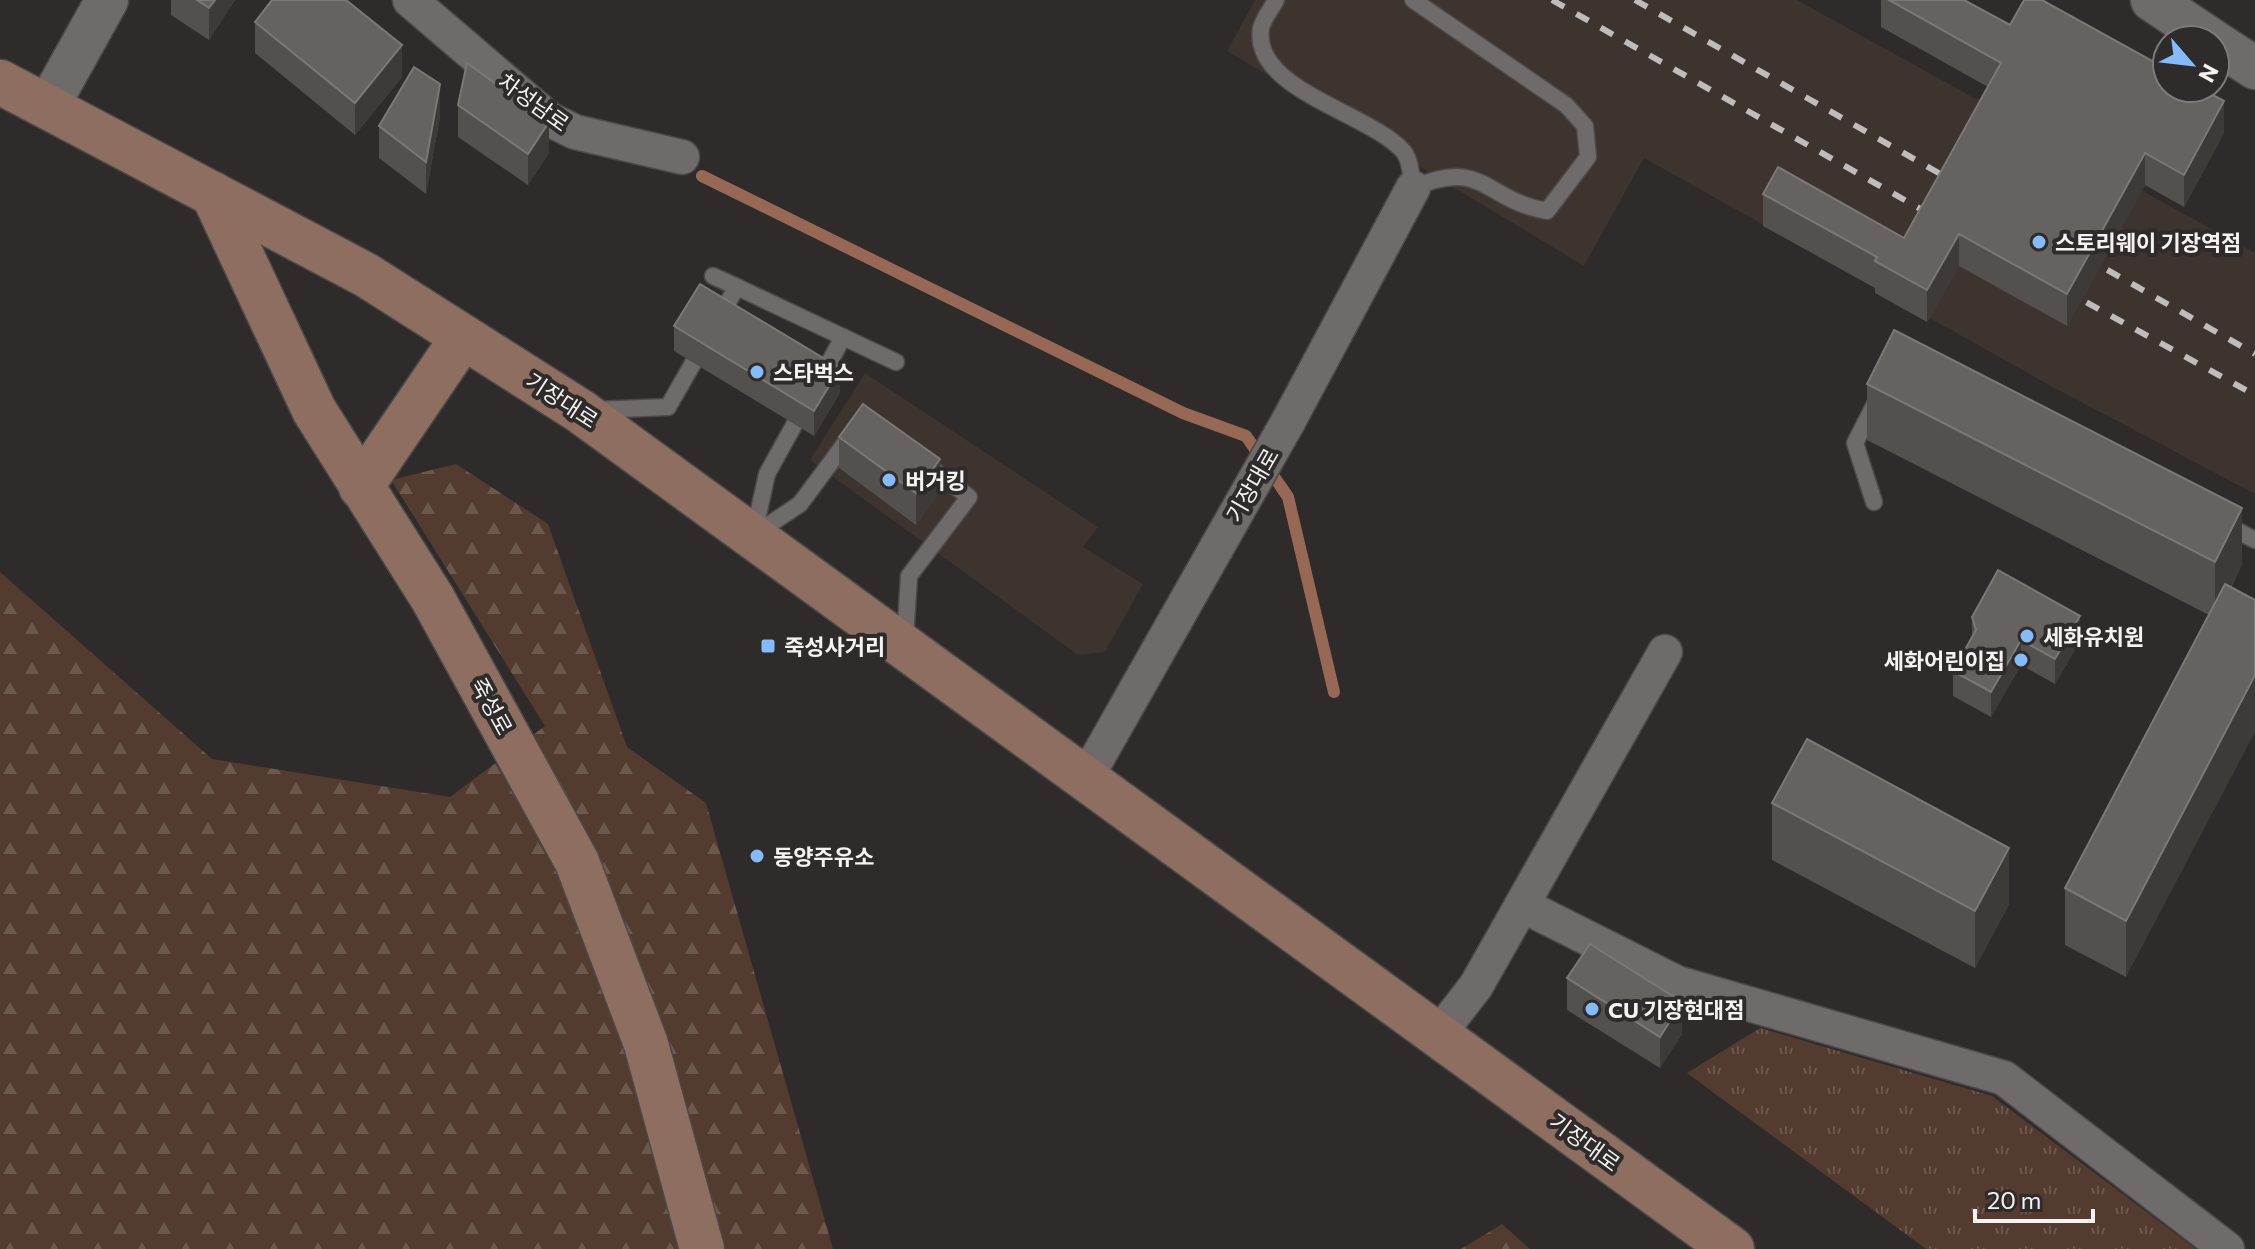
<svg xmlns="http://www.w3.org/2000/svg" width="2255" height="1249" viewBox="0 0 2255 1249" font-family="Commissioner,'Noto Sans KR',sans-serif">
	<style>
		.built { fill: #3d332f }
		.forest { fill: url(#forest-firs) }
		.park { fill: url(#park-tufts) }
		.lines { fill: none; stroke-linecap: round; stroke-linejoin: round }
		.stream { stroke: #976855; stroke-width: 12 }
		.service-casing { stroke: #4c4948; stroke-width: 19 }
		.minor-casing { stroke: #4c4948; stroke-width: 37 }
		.tertiary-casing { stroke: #4c4948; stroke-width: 45 }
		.secondary-casing { stroke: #4c4948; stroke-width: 47 }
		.service { stroke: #6f6b6a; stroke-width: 16 }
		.minor { stroke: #6f6b6a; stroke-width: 34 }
		.tertiary { stroke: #6f6b6a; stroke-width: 42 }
		.secondary { stroke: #8e6e60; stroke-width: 44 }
		.rail { stroke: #bfbcbb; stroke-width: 6; stroke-dasharray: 14 14; stroke-linecap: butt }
		.wall { fill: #53504e }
		.shaded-wall { fill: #3d3a38 }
		.building { fill: #656260; stroke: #7b7876; stroke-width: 2 }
		.poi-dot { fill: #85bbfb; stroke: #2e2b2a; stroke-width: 3 }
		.labels { text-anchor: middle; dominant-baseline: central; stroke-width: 8; stroke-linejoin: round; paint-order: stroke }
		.street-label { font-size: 22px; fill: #f5f2f1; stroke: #2e2b2a }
		.poi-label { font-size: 22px; font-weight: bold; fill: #f5f2f1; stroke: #2e2b2a; text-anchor: start }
	</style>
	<defs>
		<pattern id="forest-firs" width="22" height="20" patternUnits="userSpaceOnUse" patternTransform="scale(2)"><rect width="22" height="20" fill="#543b30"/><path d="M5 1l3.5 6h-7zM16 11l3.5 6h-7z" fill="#6d584e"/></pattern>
		<pattern id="park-tufts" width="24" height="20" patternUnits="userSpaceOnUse" patternTransform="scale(2)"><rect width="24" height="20" fill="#543b30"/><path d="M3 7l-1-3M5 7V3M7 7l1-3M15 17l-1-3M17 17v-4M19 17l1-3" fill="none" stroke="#6d584e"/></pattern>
	</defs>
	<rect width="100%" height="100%" fill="#2e2b2a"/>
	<g class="built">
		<polygon points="1255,0 1797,0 2255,253 2255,494 2049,385 1644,158 1584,266 1227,51"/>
		<polygon points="865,373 1098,527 1083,547 1143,584 1105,652 1078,655 810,460"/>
	</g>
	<g class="forest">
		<polygon points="456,464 548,524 627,747 706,803 833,1249 0,1249 0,572 212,759 450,797 545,726 391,480"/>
		<polygon points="1502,1224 1530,1249 1461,1249"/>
	</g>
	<polygon class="park" points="1760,1028 1992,1096 2196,1249 1926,1249 1687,1073"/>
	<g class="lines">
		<polyline class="stream" points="702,176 1183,413 1246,436 1288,497 1334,692"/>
		<defs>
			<g id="service">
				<path d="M1276 0C1272 8 1263 19 1261 28 1251 90 1371 113 1404 152 1411 161 1411 177 1413 188 1484 157 1484 200 1547 211L1588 157 1585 126 1566 105 1413 0"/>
				<polyline points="713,276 737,287"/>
				<polyline points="719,317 737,287 843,337 820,380"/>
				<polyline points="843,337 896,362"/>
				<polyline points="595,410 668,407 704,344"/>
				<polyline points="1874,502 1855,443 1877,400"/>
				<polyline points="2224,524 2255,540"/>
				<polyline points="754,533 767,474 804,407"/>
				<polyline points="755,534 800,504 852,434"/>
				<polyline points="905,640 909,576 969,497 923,462"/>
			</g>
			<g id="minor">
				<polyline points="410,0 549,119 575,132 682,157"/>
				<polyline points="1086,778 1289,420 1413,188"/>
				<polyline points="1522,905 1677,983 2004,1078 2227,1249"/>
				<polyline points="1438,1035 1476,986 1665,652"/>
			</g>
			<g id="tertiary">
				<polyline points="2152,0 2212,40"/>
				<polyline points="2215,42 2255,68"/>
				<polyline points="48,106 107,0"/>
			</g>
			<g id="secondary">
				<polyline points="0,82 366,275 580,411 1732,1249"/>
				<polyline points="213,194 314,410 433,599 577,862 646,1044 702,1249"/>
				<polyline points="361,487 463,337"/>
			</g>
		</defs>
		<use href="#service" class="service-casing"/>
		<use href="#minor" class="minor-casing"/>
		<use href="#tertiary" class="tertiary-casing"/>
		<use href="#secondary" class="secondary-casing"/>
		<use href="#service" class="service"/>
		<use href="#minor" class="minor"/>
		<use href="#tertiary" class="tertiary"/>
		<use href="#secondary" class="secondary"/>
		<g class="rail">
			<polyline points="1552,0 1940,220"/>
			<polyline points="1635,0 1958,184"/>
			<polyline points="2083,256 2255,354"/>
			<polyline points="2062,289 2255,395"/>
		</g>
	</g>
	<g class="wall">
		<polygon points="171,0 235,0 209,40 171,15"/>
		<polygon points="1881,0 1964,0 2010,25 2224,133 2184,207 2145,185 2067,326 1959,266 1927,322 1875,293 1875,288 1763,226 1763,194 1904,238 1988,87 1881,27"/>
		<polygon points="255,22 402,77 355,135 255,53"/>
		<polygon points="458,105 549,153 528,185 458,137"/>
		<polygon points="440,116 426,194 379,158 379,126"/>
		<polygon points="674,326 840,393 814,436 674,351"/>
		<polygon points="1867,384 2242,564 2231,588 2126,977 2065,945 2065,888 2209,615 1867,440"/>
		<polygon points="839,437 940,491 916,525 839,468"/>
		<polygon points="1972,617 2080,641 2055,684 2021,665 1991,717 1953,696 1953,671 1972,638"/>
		<polygon points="1772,803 2009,904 1975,968 1772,860"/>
		<polygon points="1567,978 1682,1034 1660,1068 1567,1010"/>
	</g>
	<g class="shaded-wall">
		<polygon points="215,0 235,0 209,40 209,8"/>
		<polygon points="402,45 402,77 355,135 355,103"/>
		<polygon points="440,84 440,116 426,194 426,162"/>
		<polygon points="2224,101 2224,133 2184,207 2184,175"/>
		<polygon points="549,122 549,153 528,185 528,154"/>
		<polygon points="2145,153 2145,185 2067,326 2067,294"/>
		<polygon points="1959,234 1959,266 1927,322 1927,290"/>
		<polygon points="840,368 840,393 814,436 814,411"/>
		<polygon points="940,459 940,491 916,525 916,493"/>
		<polygon points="2242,508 2242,564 2215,618 2215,562"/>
		<polygon points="2080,616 2080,641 2055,684 2055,659"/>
		<polygon points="2021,640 2021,665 1991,717 1991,692"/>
		<polygon points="2255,675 2255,732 2126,977 2126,921"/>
		<polygon points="2009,848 2009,904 1975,968 1975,911"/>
		<polygon points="1682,1002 1682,1034 1660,1068 1660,1037"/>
	</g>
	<g class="building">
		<polygon points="197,0 215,0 209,8"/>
		<polygon points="272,0 346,0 402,45 355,103 255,22"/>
		<polygon points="1889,0 1964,0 2010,25 2024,0 2042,0 2167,69 2167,88 2200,88 2224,101 2184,175 2145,153 2067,294 1959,234 1927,290 1875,261 1877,257 1763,194 1778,167 1904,238 2001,63"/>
		<polygon points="467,63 549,122 528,154 458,105"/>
		<polygon points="414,67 440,84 426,162 379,126"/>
		<polygon points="700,284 840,368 814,411 674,326"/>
		<polygon points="1894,330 2242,508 2215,562 1867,384"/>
		<polygon points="863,404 940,459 916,493 839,437"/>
		<polygon points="1998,570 2080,616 2055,659 2021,640 1991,692 1953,671 1976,630 1972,617"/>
		<polygon points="2225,584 2255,600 2255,675 2126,921 2065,888"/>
		<polygon points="1807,739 2009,848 1975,911 1772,803"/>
		<polygon points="1590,944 1682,1002 1660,1037 1567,978"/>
	</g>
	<g class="poi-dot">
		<circle cx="2039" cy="242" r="8"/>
		<circle cx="757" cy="372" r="8"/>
		<circle cx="889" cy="480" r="8"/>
		<circle cx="2027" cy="636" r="8"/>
		<rect x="760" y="638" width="16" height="16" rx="4"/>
		<circle cx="2021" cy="660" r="8"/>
		<circle cx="757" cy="856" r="8"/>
		<circle cx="1592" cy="1009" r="8"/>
	</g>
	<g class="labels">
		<g class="street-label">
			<text transform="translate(534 102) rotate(36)">차성남로</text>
			<text transform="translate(562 400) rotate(33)">기장대로</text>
			<text transform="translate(1252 485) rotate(-60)">기장대로</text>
			<text transform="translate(492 706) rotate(61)">죽성로</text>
			<text transform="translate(1585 1142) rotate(36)">기장대로</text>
		</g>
		<g class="poi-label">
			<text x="2055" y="242">스토리웨이 기장역점</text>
			<text x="773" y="372">스타벅스</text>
			<text x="905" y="480">버거킹</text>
			<text x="2043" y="636">세화유치원</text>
			<text x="784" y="646">죽성사거리</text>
			<text x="2005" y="660" text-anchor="end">세화어린이집</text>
			<text x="773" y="856">동양주유소</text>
			<text x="1608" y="1009">CU 기장현대점</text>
		</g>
	</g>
	<g transform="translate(2191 64) rotate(118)"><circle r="38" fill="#2e2b2a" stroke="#7e7b7a" stroke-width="2"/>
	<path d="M0-6L14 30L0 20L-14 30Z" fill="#85bbfb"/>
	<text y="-12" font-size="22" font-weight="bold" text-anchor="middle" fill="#f5f2f1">N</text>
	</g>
	<path d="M1975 1209v12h118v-12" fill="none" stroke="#f5f2f1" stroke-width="4"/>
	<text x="1987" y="1209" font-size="24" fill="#f5f2f1" stroke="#2e2b2a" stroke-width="6" paint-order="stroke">20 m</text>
</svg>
